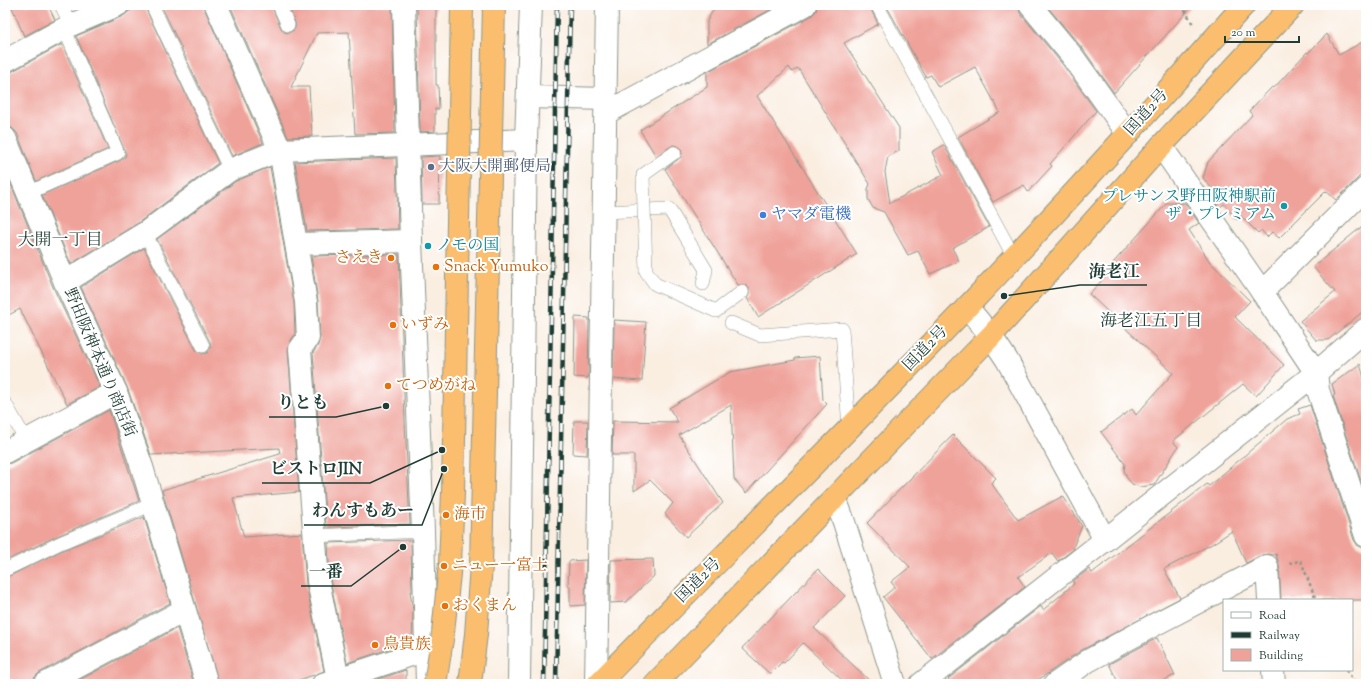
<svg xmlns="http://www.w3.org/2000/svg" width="1371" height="689" viewBox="0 0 1371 689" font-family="'Sorts Mill Goudy','Noto Serif JP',serif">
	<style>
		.building { fill: #efa29a }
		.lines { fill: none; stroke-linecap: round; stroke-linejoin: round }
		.service-casing { stroke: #8c968a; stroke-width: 14 }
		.minor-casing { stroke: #8c968a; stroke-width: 24 }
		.tertiary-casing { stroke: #8c968a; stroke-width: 24 }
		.trunk-casing { stroke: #8c968a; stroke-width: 24 }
		.path { stroke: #8c968a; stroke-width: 2.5; stroke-dasharray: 3 3; stroke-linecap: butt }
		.service { stroke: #fff; stroke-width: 13 }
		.minor { stroke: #fff; stroke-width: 22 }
		.tertiary { stroke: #fff; stroke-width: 22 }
		.trunk { stroke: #fbbe6e; stroke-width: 22 }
		.rail-casing { stroke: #1f3d34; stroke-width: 4.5 }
		.rail { stroke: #fff; stroke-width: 3; stroke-dasharray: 9; stroke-linecap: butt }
		.service-bridge-casing { stroke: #8c968a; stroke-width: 14; stroke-linecap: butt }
		.motorway-bridge-casing { stroke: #8c968a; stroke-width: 24; stroke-linecap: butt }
		.service-bridge { stroke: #fff; stroke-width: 13 }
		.motorway-bridge { stroke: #fbbe6e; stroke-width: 22 }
		.service-dot { fill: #5c6f8a; stroke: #fff; stroke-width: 1.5 }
		.culture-dot { fill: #0f9aa8; stroke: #fff; stroke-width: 1.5 }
		.shop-dot { fill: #3f7fe0; stroke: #fff; stroke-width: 1.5 }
		.food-dot { fill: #e8710a; stroke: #fff; stroke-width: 1.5 }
		.labels { text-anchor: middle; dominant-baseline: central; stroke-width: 4; stroke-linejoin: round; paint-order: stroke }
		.street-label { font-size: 16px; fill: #1f3d34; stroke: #fff }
		.service-label { font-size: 16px; fill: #4e5e75; stroke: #fff; text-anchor: start }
		.culture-label { font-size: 16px; fill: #0d838f; stroke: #fff; text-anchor: end }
		.shop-label { font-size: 16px; fill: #366cbe; stroke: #fff; text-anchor: start }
		.food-label { font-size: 16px; fill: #c56008; stroke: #fff; text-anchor: start }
		.neighbourhood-label { font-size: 17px; fill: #1f3d34; stroke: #fff }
		.leader { fill: none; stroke: #1f3d34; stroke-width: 1.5 }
		.callout-dot { fill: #1f3d34; stroke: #fff; stroke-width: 1.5 }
		.callout-label { font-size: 17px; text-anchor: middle; font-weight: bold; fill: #1f3d34; stroke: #fff; stroke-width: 4; stroke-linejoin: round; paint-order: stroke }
	</style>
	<rect width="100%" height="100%" fill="#fff"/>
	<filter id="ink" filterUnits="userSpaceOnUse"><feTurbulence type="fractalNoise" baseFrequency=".025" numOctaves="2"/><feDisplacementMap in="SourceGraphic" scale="8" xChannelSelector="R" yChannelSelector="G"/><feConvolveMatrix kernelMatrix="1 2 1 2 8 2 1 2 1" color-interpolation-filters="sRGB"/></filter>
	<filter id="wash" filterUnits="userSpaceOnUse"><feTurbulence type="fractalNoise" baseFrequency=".012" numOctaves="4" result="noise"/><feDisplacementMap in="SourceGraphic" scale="16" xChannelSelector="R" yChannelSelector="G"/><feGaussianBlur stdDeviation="0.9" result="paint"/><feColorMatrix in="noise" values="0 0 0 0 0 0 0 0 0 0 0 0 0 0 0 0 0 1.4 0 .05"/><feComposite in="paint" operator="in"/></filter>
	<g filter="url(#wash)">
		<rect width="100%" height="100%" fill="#faeee1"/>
		<g id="blocks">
			<g class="building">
				<polygon points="11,5 48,5 55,20 24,36"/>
				<polygon points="143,5 144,5 218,163 138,223 71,264 42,195 121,160 125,157 126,154 76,36 123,16 128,12"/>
				<polygon points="161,5 204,5 205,10 263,143 232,156"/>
				<polygon points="230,5 271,5 281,28 284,32 288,33 294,30 296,25 288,5 392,5 395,133 355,134 349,32 317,33 291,87 309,87 312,136 288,137"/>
				<polygon points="417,5 436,5 436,85 438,85 439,109 435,109 435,131 420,132"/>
				<polygon points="716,5 779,5 707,44 707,21"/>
				<polygon points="817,5 869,5 878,24 844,43 899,128 899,151 888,156 885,172 890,203 943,175 932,152 944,145 989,227 952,248 959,261 930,274 918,251 908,255 884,212 873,208 868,199 868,189 870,184 798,68 792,72 789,67 757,96 857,254 758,317 747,298 749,295 749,288 745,285 738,285 665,169 681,157 682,153 681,149 677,146 673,145 656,156 640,130 707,87 707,72 811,16 816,11"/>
				<polygon points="886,5 1018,5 1020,13 1063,65 1096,111 1050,164 1052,166 1028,192 1024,185 993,202 958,137 1000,112 975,67 938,87 931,75 926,77"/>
				<polygon points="1046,5 1193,5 1114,93 1083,49"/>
				<polygon points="1327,34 1339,55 1366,40 1366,170 1336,200 1326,191 1279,238 1272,232 1267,237 1261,230 1258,233 1241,216 1237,220 1224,204 1219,208 1215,202 1222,201 1203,178 1208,162 1252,115 1249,111 1272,87 1274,88 1307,52 1308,53"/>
				<polygon points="62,44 108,149 36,181 17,133 12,128 5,126 5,73 11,72"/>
				<polygon points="440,156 439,204 422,204 421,157"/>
				<polygon points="396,158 398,229 307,231 295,162"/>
				<polygon points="270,167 294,303 295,334 290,342 288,350 299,492 233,498 244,537 302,533 306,584 324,671 314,675 286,684 219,684 162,490 280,454 279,448 151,455 127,387 81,287 144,248 196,350 202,354 207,353 211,347 210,342 157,239 236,181"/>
				<polygon points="5,170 53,287 100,387 67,404 20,309 5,317"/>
				<polygon points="1167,203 1185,203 1199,223 1189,230 1210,262 1250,301 1235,317 1284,365 1256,396 1243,384 1173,441 1178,447 1154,485 1140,487 1132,484 1127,478 1124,471 1125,464 1101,432 1132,409 1136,415 1173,373 1089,294 1106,276 1103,274"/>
				<polygon points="1366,223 1366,309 1328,340 1316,340 1300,321 1335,292 1313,267"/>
				<polygon points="399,254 405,422 410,524 326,527 313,353 318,345 320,337 318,301 311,256"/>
				<polygon points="575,317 589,318 588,378 574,377"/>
				<polygon points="614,320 646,322 642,381 613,379"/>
				<polygon points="820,356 823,400 827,404 746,493 734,479 731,405 679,435 723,503 686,537 665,514 673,503 650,480 634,491 634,455 612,455 613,421 678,422 669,408 730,372 795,360 795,358"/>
				<polygon points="1360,364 1366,385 1366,496 1333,396 1335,395 1332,384"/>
				<polygon points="1310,405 1354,540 1358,546 1366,548 1366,600 1281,600 1279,565 1276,554 1273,555 1268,554 1262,555 1246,563 1232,531 1212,544 1164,569 1180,598 1082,650 1032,684 952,684 948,679 1041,606 1043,610 1074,584 1073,581 1089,569 1092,573 1207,484 1209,486 1287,419 1300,414 1298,409"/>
				<polygon points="109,410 139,501 57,536 5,561 5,464 11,463"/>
				<polygon points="574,421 588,421 587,455 573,454"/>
				<polygon points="953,435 996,478 991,483 1018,520 1063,496 1082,526 1073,547 1074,549 1058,561 1052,553 1018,577 1025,587 932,659 883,597 895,587 891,582 910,567 867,523"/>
				<polygon points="144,517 170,603 39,673 34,678 33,684 11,684 5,672 5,578 63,550"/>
				<polygon points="411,540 412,592 410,592 413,610 412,641 347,663 330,579 328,543"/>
				<polygon points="653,559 654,576 626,602 610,603 611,560"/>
				<polygon points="586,560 585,605 570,606 570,586 568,586 569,561"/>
				<polygon points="818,569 845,596 814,628 873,684 846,684 803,643 784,663 782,662 770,674 742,648"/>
				<polygon points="177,628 194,684 72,684"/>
				<polygon points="1157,638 1175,675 1156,684 1119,684 1109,664"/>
				<polygon points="406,670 406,684 363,684"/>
			</g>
		</g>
	</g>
	<g filter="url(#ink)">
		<use href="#blocks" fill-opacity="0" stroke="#8c968a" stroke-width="1"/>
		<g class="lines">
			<defs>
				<g id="service">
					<polyline points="61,5 71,25"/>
					<polyline points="152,5 230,170"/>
					<polyline points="279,5 288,25"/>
					<polyline points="877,5 1014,257"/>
					<polyline points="28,193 118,153 64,28"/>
					<polyline points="604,212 669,209 706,270 703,284"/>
					<polyline points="145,233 203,346"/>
					<polyline points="731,323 760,335 842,329 849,429"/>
					<polyline points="5,403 26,440"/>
					<polyline points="313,536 423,531"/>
					<polyline points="5,570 60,543 153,504"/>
				</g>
				<g id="minor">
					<polyline points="216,5 280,150 306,302 308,338 300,349 318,581 338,679"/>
					<polyline points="404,5 411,241 423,531 427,684"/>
					<polyline points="1030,5 1073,57 1128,134"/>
					<polyline points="5,61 71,25 118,5"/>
					<polyline points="529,97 606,99"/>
					<polyline points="606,113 805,5"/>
					<polyline points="5,138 65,282 116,392 142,467 207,684"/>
					<polyline points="1161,146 1262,292 1316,373 1318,390 1366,536"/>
					<polyline points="297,244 411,241"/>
					<polyline points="65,282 145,233 230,170 280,150 526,140"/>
					<polyline points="1262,292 1366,188"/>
					<polyline points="5,452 116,392"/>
					<polyline points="835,498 844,522 895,684"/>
					<polyline points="1273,670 1274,684"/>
					<polyline points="45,684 184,610"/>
					<polyline points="323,684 426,650"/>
					<polyline points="519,684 526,140 531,5"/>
					<polyline points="596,684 607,5"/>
					<polyline points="921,684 1105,540 1007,360 991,336 967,307"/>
					<polyline points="1055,684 1088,661 1152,626 1267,566 1269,600"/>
				</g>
				<polyline id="tertiary" points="1105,540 1316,373 1366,329"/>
				<g id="trunk">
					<path d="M598 684C721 558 845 434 967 307 1061 208 1153 107 1244 5"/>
					<polyline points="655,684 991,336 1161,146 1293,5"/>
				</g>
			</defs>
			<use href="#service" class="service-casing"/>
			<use href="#minor" class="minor-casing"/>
			<use href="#tertiary" class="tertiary-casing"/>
			<use href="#trunk" class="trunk-casing"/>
			<g class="path">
				<polyline points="1182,5 1194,26"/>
				<polyline points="1289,563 1301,561 1316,600"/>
				<polyline points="1347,670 1355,684"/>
			</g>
			<use href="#service" class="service"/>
			<use href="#minor" class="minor"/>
			<use href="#tertiary" class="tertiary"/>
			<use href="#trunk" class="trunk"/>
			<defs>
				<g id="rail">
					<polyline points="544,684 557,5"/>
					<polyline points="556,684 570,5"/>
				</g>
			</defs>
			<use href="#rail" class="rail-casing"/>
			<use href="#rail" class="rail"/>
			<defs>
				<polyline id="service-bridge" points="674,153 643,175 646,271 655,284 716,311 742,292"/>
				<g id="motorway-bridge">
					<polyline points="435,684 443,633 450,563 453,493 462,5"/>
					<polyline points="470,684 476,634 481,565 494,5"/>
				</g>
			</defs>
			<use href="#service-bridge" class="service-bridge-casing"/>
			<use href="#motorway-bridge" class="motorway-bridge-casing"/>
			<use href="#service-bridge" class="service-bridge"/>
			<use href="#motorway-bridge" class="motorway-bridge"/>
		</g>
	</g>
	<circle class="service-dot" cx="431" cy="167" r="4"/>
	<g class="culture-dot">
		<circle cx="1284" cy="206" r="4"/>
		<circle cx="428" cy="246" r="4"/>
	</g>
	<circle class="shop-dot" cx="763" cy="215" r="4"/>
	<g class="food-dot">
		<circle cx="391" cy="258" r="4"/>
		<circle cx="436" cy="267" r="4"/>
		<circle cx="393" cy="325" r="4"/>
		<circle cx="388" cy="386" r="4"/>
		<circle cx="446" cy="515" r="4"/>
		<circle cx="444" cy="566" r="4"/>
		<circle cx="445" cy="606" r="4"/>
		<circle cx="375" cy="645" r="4"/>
	</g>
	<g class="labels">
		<g class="street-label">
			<text transform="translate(1147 113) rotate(-48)">国道2号</text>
			<text transform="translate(926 349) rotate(-46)">国道2号</text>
			<text transform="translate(99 363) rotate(67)">野田阪神本通り商店街</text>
			<text transform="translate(699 581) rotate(-45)">国道2号</text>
		</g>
		<g class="service-label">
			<text x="439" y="167">大阪大開郵便局</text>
		</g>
		<g class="culture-label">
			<text x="1276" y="197">プレサンス野田阪神駅前<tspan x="1276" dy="18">ザ・プレミアム</tspan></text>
			<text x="436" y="246" text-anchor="start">ノモの国</text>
		</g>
		<g class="shop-label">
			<text x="771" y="215">ヤマダ電機</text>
		</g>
		<g class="food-label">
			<text x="383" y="258" text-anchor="end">さえき</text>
			<text x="444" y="267">Snack Yumuko</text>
			<text x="401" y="325">いずみ</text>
			<text x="396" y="386">てつめがね</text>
			<text x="454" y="515">海市</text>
			<text x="452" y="566">ニュー一富士</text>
			<text x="453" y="606">おくまん</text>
			<text x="383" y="645">鳥貴族</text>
		</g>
		<g class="neighbourhood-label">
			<text x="60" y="241">大開一丁目</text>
			<text x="1151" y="322">海老江五丁目</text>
		</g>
	</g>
	<path class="leader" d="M1004 296L1080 285H1147M386 406L336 417H269M442 450L370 483H262M444 469L422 525H304M403 547L351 586H301"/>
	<g class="callout-dot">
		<circle cx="1004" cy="296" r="4"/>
		<circle cx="386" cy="406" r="4"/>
		<circle cx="442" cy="450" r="4"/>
		<circle cx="444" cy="469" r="4"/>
		<circle cx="403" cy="547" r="4"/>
	</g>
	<g class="callout-label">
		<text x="1114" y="277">海老江</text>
		<text x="303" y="408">りとも</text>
		<text x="316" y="474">ビストロJIN</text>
		<text x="363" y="516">わんすもあー</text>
		<text x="326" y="577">一番</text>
	</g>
	<rect width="1371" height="689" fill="none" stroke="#fff" stroke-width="20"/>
	<rect x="1223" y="599" width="130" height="72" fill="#ffffff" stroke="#a5b1ae"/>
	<rect x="1231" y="612" width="20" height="6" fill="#ffffff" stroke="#a5b1ae"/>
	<text x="1259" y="619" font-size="12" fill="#1f3d34">Road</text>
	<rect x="1231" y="632" width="20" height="6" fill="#1f3d34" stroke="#a5b1ae"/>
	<text x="1259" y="639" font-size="12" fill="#1f3d34">Railway</text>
	<rect x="1231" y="649" width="20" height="12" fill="#efa29a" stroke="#a5b1ae"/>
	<text x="1259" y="659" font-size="12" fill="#1f3d34">Building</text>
	<path d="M1225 36v6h74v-6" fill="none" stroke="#1f3d34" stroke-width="2"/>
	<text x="1231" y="36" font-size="12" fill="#1f3d34" stroke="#ffffff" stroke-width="3" paint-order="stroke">20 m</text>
</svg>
